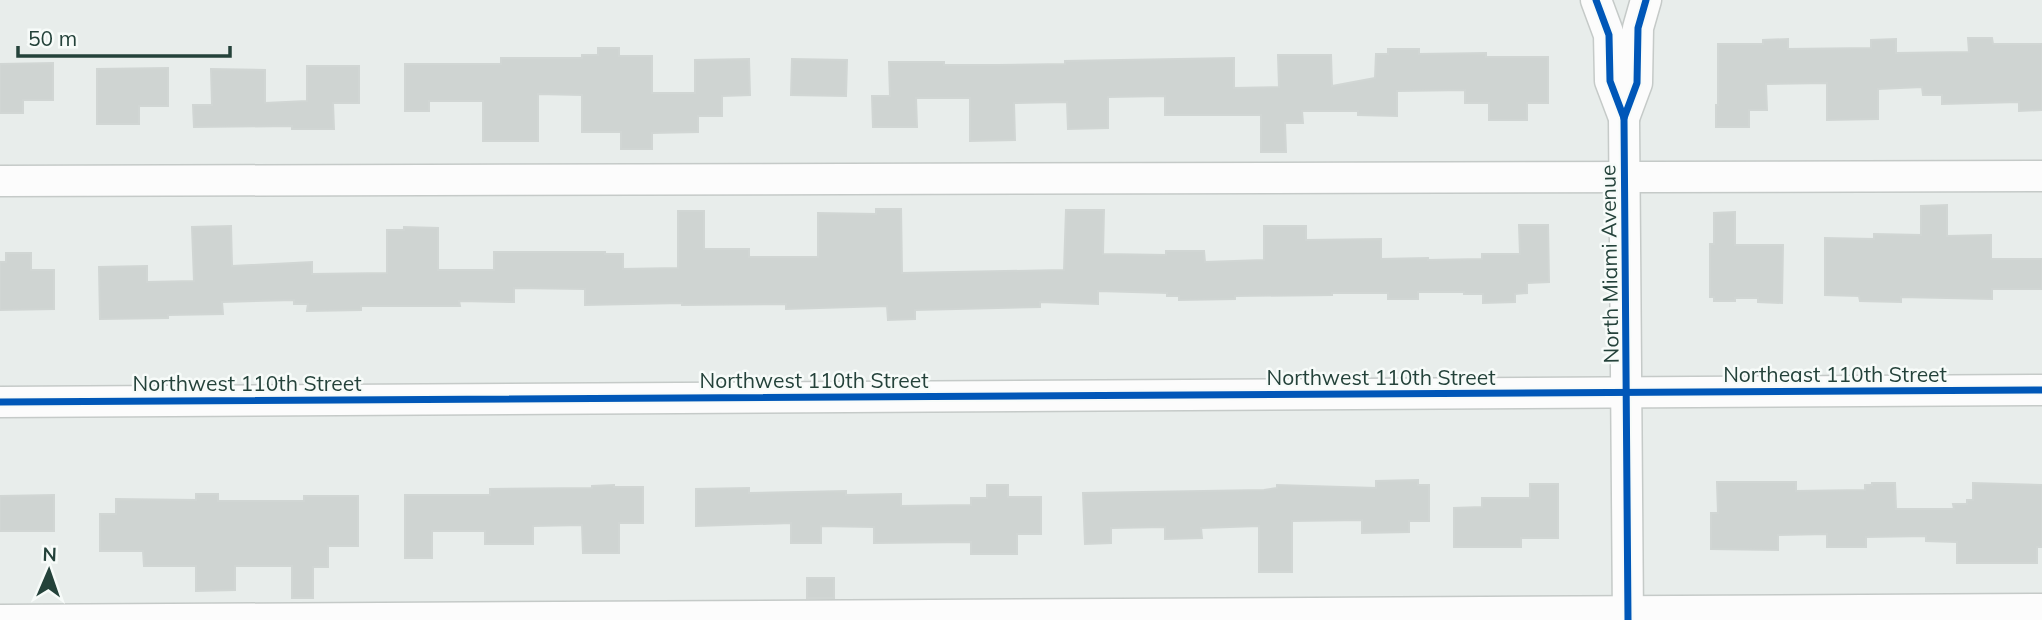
<svg xmlns="http://www.w3.org/2000/svg" width="2042" height="620" viewBox="0 0 2042 620" font-family="Mulish,sans-serif">
	<style>
		.building { fill: #cfd4d2; stroke: #d1d6d4; stroke-width: 2 }
		.lines { fill: none; stroke-linecap: round; stroke-linejoin: round }
		.minor-casing { stroke: #c5cac8; stroke-width: 33 }
		.minor { stroke: #fcfcfc; stroke-width: 30 }
		.cycleway-casing { stroke: #f7fbf9; stroke-width: 11 }
		.cycleway { stroke: #0057b8; stroke-width: 7 }
		.labels { text-anchor: middle; dominant-baseline: central; stroke-width: 5; stroke-linejoin: round; paint-order: stroke }
		.street-label { font-size: 21px; fill: #24423a; stroke: #f7fbf9 }
	</style>
	<rect width="100%" height="100%" fill="#e8edeb"/>
	<g class="building">
		<polygon points="1968,38 1992,38 1993,44 2042,44 2042,110 2019,111 2019,102 1942,104 1942,95 1923,95 1922,87 1878,89 1878,119 1827,120 1827,83 1766,84 1767,110 1749,110 1749,127 1716,127 1716,105 1718,105 1718,44 1763,44 1763,40 1788,39 1788,49 1871,48 1871,40 1896,39 1896,53 1969,52"/>
		<polygon points="598,48 619,48 619,56 652,56 652,93 695,93 695,60 749,59 750,95 722,96 722,116 698,116 698,132 652,133 652,149 621,149 621,132 582,132 582,95 538,94 538,141 483,141 483,101 429,101 429,111 405,111 405,64 501,64 501,58 582,58 582,55 598,55"/>
		<polygon points="1388,49 1419,49 1419,54 1486,53 1486,57 1548,57 1548,103 1527,103 1527,120 1489,120 1489,103 1465,103 1465,90 1397,91 1397,116 1358,115 1358,111 1302,111 1303,123 1285,123 1286,152 1261,152 1261,115 1165,115 1165,96 1108,97 1108,128 1068,129 1067,102 1014,103 1015,140 970,141 970,98 916,98 917,127 873,127 872,96 890,96 889,62 944,62 944,65 998,65 1065,64 1065,61 1234,58 1234,88 1279,87 1278,55 1331,55 1332,86 1375,78 1376,54 1388,54"/>
		<polygon points="792,59 847,60 846,96 791,95"/>
		<polygon points="53,63 53,100 23,100 23,113 0,113 0,64"/>
		<polygon points="307,66 359,66 359,103 333,103 334,129 292,129 292,126 194,127 193,105 212,105 211,69 265,70 265,103 307,101"/>
		<polygon points="168,68 168,106 139,106 139,124 97,124 97,69"/>
		<polygon points="1947,205 1947,236 1991,235 1991,259 2042,259 2042,289 1992,289 1992,299 1901,297 1901,302 1860,301 1859,296 1825,295 1825,238 1874,239 1874,234 1921,235 1921,206"/>
		<polygon points="876,209 901,209 902,273 1064,270 1066,210 1104,210 1103,254 1166,255 1166,251 1204,251 1205,262 1264,260 1264,226 1306,226 1306,240 1381,239 1381,259 1428,258 1428,260 1482,259 1482,254 1520,254 1519,225 1548,225 1549,282 1527,283 1527,293 1515,294 1515,302 1483,303 1483,294 1464,294 1464,292 1418,292 1418,299 1388,299 1388,293 1332,293 1332,295 1235,296 1235,299 1179,300 1179,296 1167,296 1167,293 1098,291 1098,304 1040,302 1040,307 915,310 915,319 888,320 887,306 786,309 786,304 682,305 682,303 585,305 585,289 514,288 514,302 459,301 460,306 361,306 361,310 307,311 308,304 294,304 294,300 222,302 223,314 168,315 168,318 100,319 99,267 147,266 147,282 194,281 192,227 231,226 232,266 312,262 312,274 387,273 387,230 404,230 404,227 438,228 438,270 494,270 494,252 605,252 605,254 623,254 623,269 678,268 678,211 704,211 704,249 749,249 749,257 818,257 818,213 876,214"/>
		<polygon points="1735,212 1735,245 1783,245 1782,303 1758,302 1758,298 1735,298 1735,301 1714,301 1714,297 1710,297 1710,244 1714,244 1714,213"/>
		<polygon points="6,253 31,253 31,270 54,270 54,309 0,310 0,262 6,262"/>
		<polygon points="1418,480 1418,485 1429,485 1429,521 1409,521 1409,532 1362,533 1362,520 1292,521 1292,572 1259,572 1259,526 1201,528 1202,538 1165,539 1165,527 1111,528 1111,543 1085,544 1083,493 1264,490 1277,488 1277,485 1376,488 1376,481"/>
		<polygon points="1717,482 1796,482 1796,491 1865,490 1865,485 1872,485 1872,483 1895,483 1896,509 1954,509 1953,504 1967,504 1967,500 1973,500 1973,483 2042,485 2042,547 2037,547 2037,563 1957,563 1957,542 1926,541 1926,536 1866,537 1866,547 1827,547 1827,534 1778,535 1778,550 1711,549 1711,513 1718,513"/>
		<polygon points="1530,484 1558,484 1558,538 1521,538 1521,547 1454,547 1454,508 1482,507 1482,498 1530,498"/>
		<polygon points="614,485 614,487 643,487 643,523 619,523 619,553 583,553 582,525 533,526 533,544 485,544 485,531 432,531 432,558 405,558 405,495 490,495 490,489 592,488 592,486"/>
		<polygon points="987,485 1008,485 1008,497 1041,497 1041,534 1017,534 1017,554 971,554 971,542 874,543 874,527 821,526 821,543 791,543 791,523 696,526 696,489 749,488 749,493 846,491 846,495 901,494 901,506 971,505 971,498 987,498"/>
		<polygon points="196,494 218,494 218,501 304,501 304,496 358,496 358,546 328,546 328,567 313,567 313,598 292,598 292,566 235,566 235,590 196,591 196,566 144,566 143,551 100,551 100,514 116,514 116,499 196,500"/>
		<polygon points="54,495 54,531 0,531 0,496"/>
		<rect x="807" y="578" width="27" height="20"/>
	</g>
	<g class="lines">
		<defs>
			<g id="minor">
				<polyline points="1596,0 1609,35 1610,81 1624,118 1628,620"/>
				<polyline points="1624,118 1637,83 1638,28 1646,0"/>
				<polyline points="0,181 2042,176"/>
				<polyline points="0,402 2042,390"/>
				<polyline points="0,620 2042,609"/>
			</g>
		</defs>
		<use href="#minor" class="minor-casing"/>
		<use href="#minor" class="minor"/>
		<defs>
			<g id="cycleway">
				<polyline points="1596,0 1609,35 1610,81 1624,118 1628,620"/>
				<polyline points="1624,118 1637,83 1638,28 1646,0"/>
				<polyline points="0,402 2042,390"/>
			</g>
		</defs>
		<use href="#cycleway" class="cycleway-casing"/>
		<use href="#cycleway" class="cycleway"/>
	</g>
	<g class="labels">
		<g class="street-label">
			<text transform="translate(1609 264) rotate(-91)">North Miami Avenue</text>
			<text x="1835" y="374">Northeast 110th Street</text>
			<text x="1381" y="377">Northwest 110th Street</text>
			<text x="814" y="380">Northwest 110th Street</text>
			<text x="247" y="383">Northwest 110th Street</text>
		</g>
	</g>
	<g transform="translate(49 571) rotate(2)" stroke="#f7fbf9" stroke-width="5" paint-order="stroke">
	<path d="M0-5L12 26L0 18L-12 26Z" fill="#24423a"/>
	<text y="-10" font-size="19" font-weight="bold" text-anchor="middle" fill="#24423a">N</text>
	</g>
	<path d="M18 46v10h212v-10" fill="none" stroke="#24423a" stroke-width="3.5"/>
	<text x="28" y="46" font-size="21" fill="#24423a" stroke="#f7fbf9" stroke-width="5" paint-order="stroke">50 m</text>
</svg>
